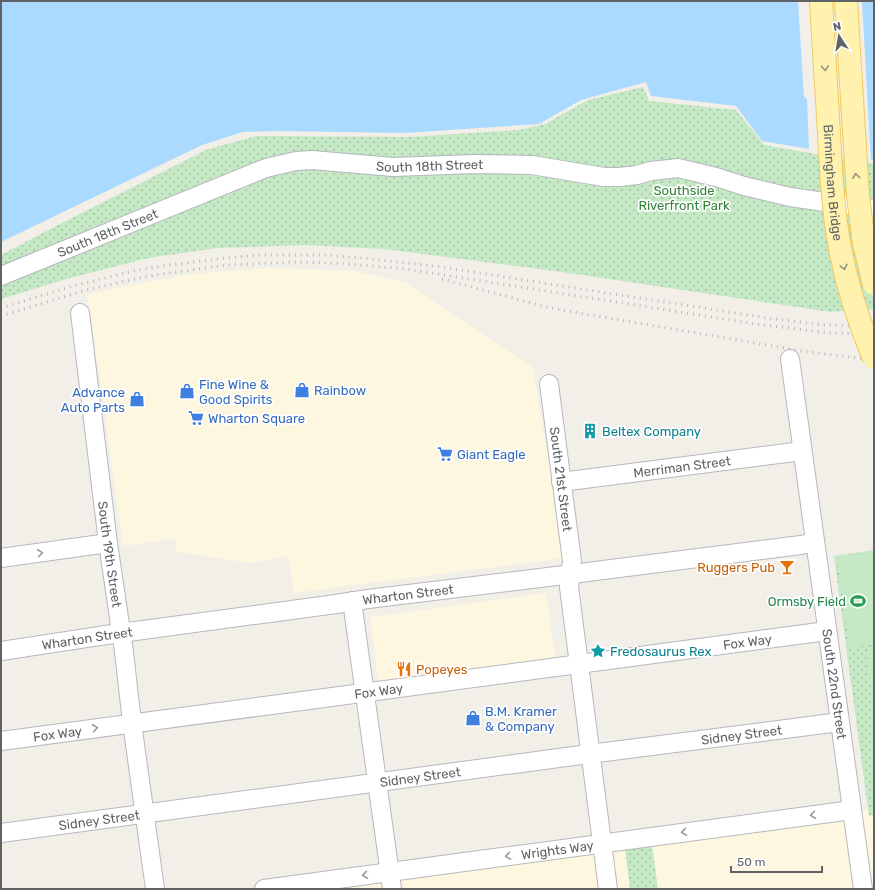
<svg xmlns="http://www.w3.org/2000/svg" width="875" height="890" viewBox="0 0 875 890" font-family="Rubik,sans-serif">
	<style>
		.commercial { fill: #fef7e0 }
		.park { fill: url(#park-dots) }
		.garden { fill: #c5e8c5 }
		.water { fill: #aadaff }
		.pier { fill: #f1efe8 }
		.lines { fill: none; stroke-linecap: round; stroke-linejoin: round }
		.minor-casing { stroke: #b5b8bc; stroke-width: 20 }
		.minor { stroke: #fff; stroke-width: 18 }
		.rail { stroke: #b6b7b8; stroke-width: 3; stroke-dasharray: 1 5; stroke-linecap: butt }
		.major-bridge-casing { stroke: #f2c960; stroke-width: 24; stroke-linecap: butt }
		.major-bridge { stroke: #fff2af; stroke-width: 22 }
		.oneway { stroke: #979581 }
		.oneway2 { stroke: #979a9d }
		.labels { text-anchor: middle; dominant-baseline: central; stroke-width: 3.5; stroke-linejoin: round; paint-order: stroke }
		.street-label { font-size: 13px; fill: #5f6368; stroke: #fff }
		.park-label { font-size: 13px; fill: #348238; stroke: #fff }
		.shop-label { font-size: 13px; fill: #366cbe; stroke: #fff; text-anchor: start }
		.culture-label { font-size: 13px; fill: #0d838f; stroke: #fff; text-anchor: start }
		.food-label { font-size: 13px; fill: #c56008; stroke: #fff; text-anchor: end }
		.leisure-label { font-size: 13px; fill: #27864d; stroke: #fff; text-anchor: end }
	</style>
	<defs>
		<pattern id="park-dots" width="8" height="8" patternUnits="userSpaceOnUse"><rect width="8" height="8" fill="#c5e8c5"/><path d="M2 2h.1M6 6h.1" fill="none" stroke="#a3c0a4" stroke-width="1.8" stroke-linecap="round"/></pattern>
	</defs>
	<rect width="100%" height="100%" fill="#f1efe8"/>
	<g class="commercial">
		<polygon points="269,268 355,271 406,283 533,367 564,558 294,593 289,556 250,563 177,552 175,539 123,546 90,309 87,295 126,286 192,274"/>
		<polygon points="546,593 556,663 379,687 370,617"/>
		<polygon points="874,809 874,889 291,889 664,837"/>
	</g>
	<g class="park">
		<polygon points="643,87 649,101 736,110 764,145 874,164 874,309 831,312 555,271 384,249 306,245 217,248 148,258 66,279 1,299 1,255 58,225 208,149 257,136 410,137 519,130 545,124 588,100"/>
		<polygon points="874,550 874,815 869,816 834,556"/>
		<polygon points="652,845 658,889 630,889 625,849"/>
	</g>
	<g class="garden">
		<polygon points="874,552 874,644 863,645 856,650 849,646 837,557"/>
		<path d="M874 652V681C873 681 872 681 871 680 867 677 866 659 867 654Z"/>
	</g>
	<polygon class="water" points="1,1 874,1 874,160 762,141 736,106 651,96 646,82 581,100 539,124 404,133 277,131 243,132 202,145 1,242"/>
	<polygon class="pier" points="798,1 862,1 871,162 809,151 807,99 804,97"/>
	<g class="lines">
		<defs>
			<g id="minor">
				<path id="s1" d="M1 276 266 168 296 161 312 160 393 167 474 164 532 165 604 177H620L637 175 651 171 678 168 716 177 744 186 790 197 874 209"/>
				<path id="s2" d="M80 313 108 543 124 652 132 723 155 889"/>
				<path id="s3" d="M790 359 863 889"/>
				<path id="s4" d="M549 384 572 561 569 587 608 889"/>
				<path id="s5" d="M561 482 802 451"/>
				<polyline points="1,558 108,543"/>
				<polyline points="352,601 392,889"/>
				<path id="s6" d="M1 651 106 635 336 604 368 599 556 576 801 545 815 542"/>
				<path id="s7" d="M1 741 827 631"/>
				<path id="s8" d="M1 833 566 757 840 722"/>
				<path id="s9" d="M264 889 852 810"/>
			</g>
		</defs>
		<use href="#minor" class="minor-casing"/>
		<use href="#minor" class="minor"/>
		<g class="rail">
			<polyline points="442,279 546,307 573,312 802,351 874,360"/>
			<polyline points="1,308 73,286 133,271 162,266 226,258 260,255 328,255 362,258 435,266 767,318 825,325 874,326"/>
			<polyline points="1,316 83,291 121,282 155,275 227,265 294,262 335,263 406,269 756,324 829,333 874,334"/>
		</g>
		<defs>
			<g id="major-bridge">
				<path id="s10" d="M821 1C824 45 826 90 829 134 831 172 833 211 840 248 847 286 859 323 874 358"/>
				<polyline points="846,1 858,196 864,243 874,284"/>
			</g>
		</defs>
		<use href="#major-bridge" class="major-bridge-casing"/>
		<use href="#major-bridge" class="major-bridge"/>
	</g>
	<defs><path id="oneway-chevron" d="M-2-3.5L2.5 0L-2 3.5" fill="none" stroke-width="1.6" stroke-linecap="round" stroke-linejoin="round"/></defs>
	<g class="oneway">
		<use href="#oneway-chevron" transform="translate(825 68) rotate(87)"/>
		<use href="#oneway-chevron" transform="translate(856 176) rotate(-95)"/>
		<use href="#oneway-chevron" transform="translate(844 267) rotate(77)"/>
	</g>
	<g class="oneway2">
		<use href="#oneway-chevron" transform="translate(40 553) rotate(-8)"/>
		<use href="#oneway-chevron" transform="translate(95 728) rotate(-8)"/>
		<use href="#oneway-chevron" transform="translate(813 815) rotate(172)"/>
		<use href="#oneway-chevron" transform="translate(684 832) rotate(172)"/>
		<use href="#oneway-chevron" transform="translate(508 856) rotate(172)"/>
		<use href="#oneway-chevron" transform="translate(365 875) rotate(172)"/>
	</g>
	<defs>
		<symbol id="shop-bare" viewBox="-9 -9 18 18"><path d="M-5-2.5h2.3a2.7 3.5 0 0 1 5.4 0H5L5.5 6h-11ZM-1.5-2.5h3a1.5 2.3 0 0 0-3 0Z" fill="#3f7fe0" stroke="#fff" stroke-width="2.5" paint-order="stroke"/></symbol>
		<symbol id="supermarket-bare" viewBox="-9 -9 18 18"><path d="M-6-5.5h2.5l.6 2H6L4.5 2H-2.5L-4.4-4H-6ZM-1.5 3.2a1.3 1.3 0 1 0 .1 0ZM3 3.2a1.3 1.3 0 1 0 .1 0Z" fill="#3f7fe0" stroke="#fff" stroke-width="2.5" paint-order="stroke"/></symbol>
		<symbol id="building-bare" viewBox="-9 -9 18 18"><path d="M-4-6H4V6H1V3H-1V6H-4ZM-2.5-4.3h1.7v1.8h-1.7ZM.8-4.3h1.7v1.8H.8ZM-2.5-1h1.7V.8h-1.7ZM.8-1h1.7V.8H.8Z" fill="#0f9aa8" stroke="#fff" stroke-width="2.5" paint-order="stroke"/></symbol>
		<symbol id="bar-bare" viewBox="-9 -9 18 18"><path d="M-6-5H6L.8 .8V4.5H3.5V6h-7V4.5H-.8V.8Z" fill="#e8710a" stroke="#fff" stroke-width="2.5" paint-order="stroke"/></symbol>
		<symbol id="stadium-bare" viewBox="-9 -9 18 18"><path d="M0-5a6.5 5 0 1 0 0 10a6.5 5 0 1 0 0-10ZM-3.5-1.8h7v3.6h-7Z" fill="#2e9e5b" stroke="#fff" stroke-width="2.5" paint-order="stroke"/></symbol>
		<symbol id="sight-bare" viewBox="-9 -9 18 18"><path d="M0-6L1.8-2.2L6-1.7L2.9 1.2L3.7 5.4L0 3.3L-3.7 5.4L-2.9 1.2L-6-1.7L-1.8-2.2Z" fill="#0f9aa8" stroke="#fff" stroke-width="2.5" paint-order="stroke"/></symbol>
		<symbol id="restaurant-bare" viewBox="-9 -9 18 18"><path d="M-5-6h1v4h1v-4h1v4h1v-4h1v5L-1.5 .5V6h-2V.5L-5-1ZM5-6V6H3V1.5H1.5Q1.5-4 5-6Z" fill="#e8710a" stroke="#fff" stroke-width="2.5" paint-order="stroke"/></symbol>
	</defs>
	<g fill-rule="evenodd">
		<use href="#shop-bare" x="291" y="379" width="22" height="22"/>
		<use href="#shop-bare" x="176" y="380" width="22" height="22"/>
		<use href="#shop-bare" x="126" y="388" width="22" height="22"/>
		<use href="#supermarket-bare" x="185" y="407" width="22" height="22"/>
		<use href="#building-bare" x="579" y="420" width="22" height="22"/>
		<use href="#supermarket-bare" x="434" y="443" width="22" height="22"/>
		<use href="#bar-bare" x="776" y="556" width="22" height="22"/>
		<use href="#stadium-bare" x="847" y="590" width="22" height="22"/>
		<use href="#sight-bare" x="587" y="640" width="22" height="22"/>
		<use href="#restaurant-bare" x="393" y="658" width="22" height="22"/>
		<use href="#shop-bare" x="462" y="707" width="22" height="22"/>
	</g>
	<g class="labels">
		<g class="street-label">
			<text stroke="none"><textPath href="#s1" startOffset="451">South 18th Street</textPath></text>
			<text stroke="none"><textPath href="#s10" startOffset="182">Birmingham Bridge</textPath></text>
			<text stroke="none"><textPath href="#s1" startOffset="115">South 18th Street</textPath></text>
			<text stroke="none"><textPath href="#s5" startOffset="122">Merriman Street</textPath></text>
			<text stroke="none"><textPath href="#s4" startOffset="96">South 21st Street</textPath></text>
			<text stroke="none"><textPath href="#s2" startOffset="243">South 19th Street</textPath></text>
			<text stroke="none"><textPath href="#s6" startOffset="411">Wharton Street</textPath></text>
			<text stroke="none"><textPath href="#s6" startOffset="87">Wharton Street</textPath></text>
			<text stroke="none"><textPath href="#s7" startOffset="753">Fox Way</textPath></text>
			<text stroke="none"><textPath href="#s3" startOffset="328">South 22nd Street</textPath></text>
			<text stroke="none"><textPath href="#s7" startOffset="381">Fox Way</textPath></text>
			<text stroke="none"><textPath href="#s7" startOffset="57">Fox Way</textPath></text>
			<text stroke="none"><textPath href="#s8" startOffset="747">Sidney Street</textPath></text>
			<text stroke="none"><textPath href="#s8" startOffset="423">Sidney Street</textPath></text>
			<text stroke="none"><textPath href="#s8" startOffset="99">Sidney Street</textPath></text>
			<text stroke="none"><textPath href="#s9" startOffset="296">Wrights Way</textPath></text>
		</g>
		<g class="park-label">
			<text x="684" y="190">Southside<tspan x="684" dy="15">Riverfront Park</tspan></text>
		</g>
		<g class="shop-label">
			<text x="199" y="384">Fine Wine &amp;<tspan x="199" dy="15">Good Spirits</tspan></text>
			<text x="314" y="390">Rainbow</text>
			<text x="125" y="392" text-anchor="end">Advance<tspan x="125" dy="15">Auto Parts</tspan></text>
			<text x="208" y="418">Wharton Square</text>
			<text x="457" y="454">Giant Eagle</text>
			<text x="485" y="711">B.M. Kramer<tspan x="485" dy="15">&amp; Company</tspan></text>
		</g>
		<g class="culture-label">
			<text x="602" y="431">Beltex Company</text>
			<text x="610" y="651">Fredosaurus Rex</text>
		</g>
		<g class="food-label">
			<text x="775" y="567">Ruggers Pub</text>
			<text x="416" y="669" text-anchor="start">Popeyes</text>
		</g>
		<g class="leisure-label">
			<text x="846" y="601">Ormsby Field</text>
		</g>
	</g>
	<rect width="875" height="890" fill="none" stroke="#5f6368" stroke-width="4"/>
	<g transform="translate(839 36) rotate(348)" stroke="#ffffff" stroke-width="3" paint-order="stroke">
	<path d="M0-3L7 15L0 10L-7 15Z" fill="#5f6368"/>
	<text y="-6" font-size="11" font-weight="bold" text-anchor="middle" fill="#5f6368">N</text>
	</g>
	<path d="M731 866v6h91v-6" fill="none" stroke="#5f6368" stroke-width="2"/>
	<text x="737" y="866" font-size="12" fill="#5f6368" stroke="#ffffff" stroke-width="3" paint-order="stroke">50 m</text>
</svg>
